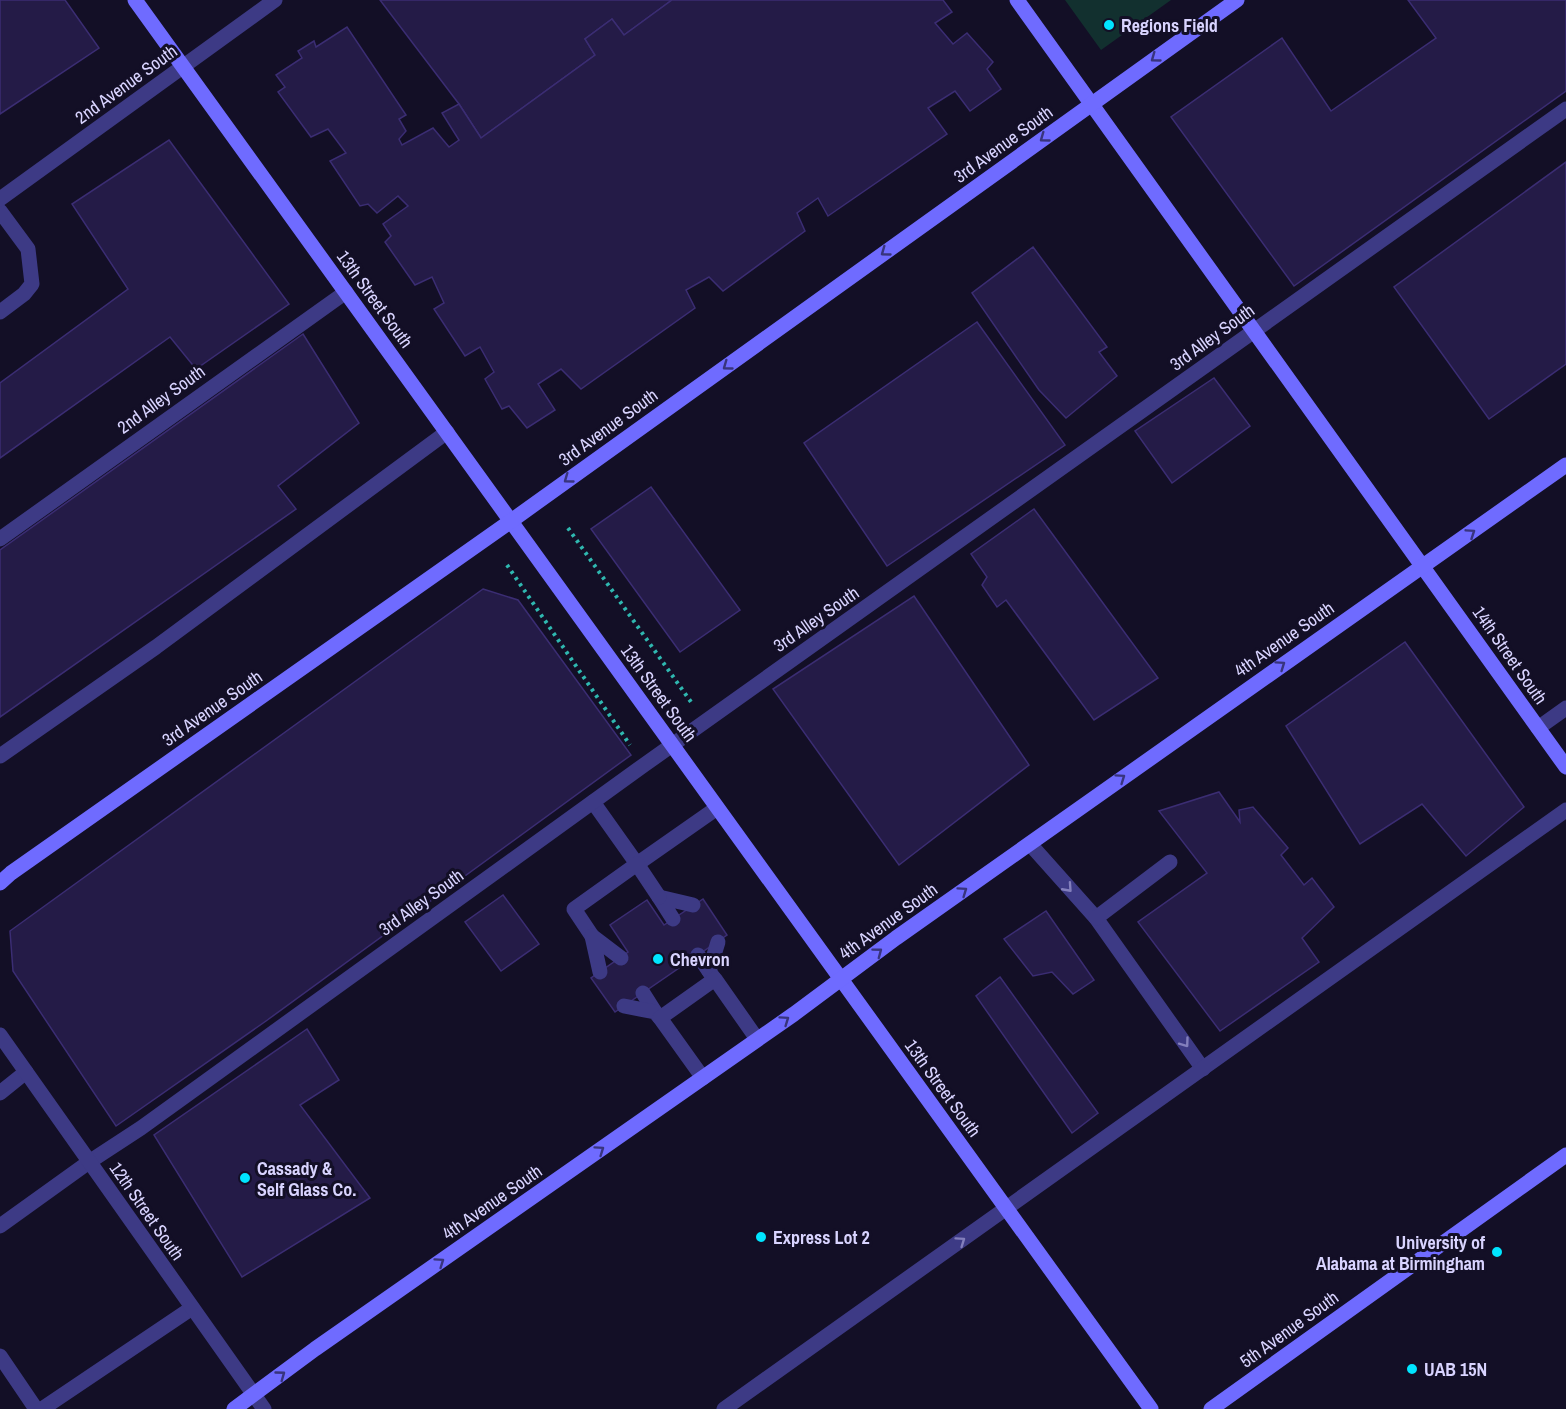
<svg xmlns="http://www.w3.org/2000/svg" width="1566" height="1409" viewBox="0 0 1566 1409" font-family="'Archivo Narrow',sans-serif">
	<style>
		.green { fill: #12302f }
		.building { fill: #241b47; stroke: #3b2d73; stroke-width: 1.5 }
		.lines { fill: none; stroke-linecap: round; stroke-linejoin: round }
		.path { stroke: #2fb8b0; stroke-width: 4; stroke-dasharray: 3 4.5; stroke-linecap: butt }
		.lane { stroke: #3d3a85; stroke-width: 15 }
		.street { stroke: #3d3a85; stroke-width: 15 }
		.secondary { stroke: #6f6bff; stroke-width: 15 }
		.oneway { stroke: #38347d }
		.oneway2 { stroke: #837fbc }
		.poi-dot { fill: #00e5ff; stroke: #130f26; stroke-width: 2 }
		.labels { text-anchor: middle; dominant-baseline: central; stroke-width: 6; stroke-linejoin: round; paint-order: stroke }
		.poi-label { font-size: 18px; font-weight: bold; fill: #d9d4ff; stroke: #130f26; text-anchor: start }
		.street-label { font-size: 18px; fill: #d9d4ff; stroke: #130f26 }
	</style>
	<rect width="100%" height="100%" fill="#130f26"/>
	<polygon class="green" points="1065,0 1171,0 1101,50"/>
	<g class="building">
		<polygon points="0,0 65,0 99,48 0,114"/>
		<polygon points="380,0 672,0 624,35 612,19 585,39 595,55 481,138 459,104"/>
		<polygon points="672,0 943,0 952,12 935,23 953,44 967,33 993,62 987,69 1001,89 970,111 955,91 928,108 947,134 828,216 818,198 797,213 805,231 723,291 709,277 686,290 695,308 581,389 561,369 538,384 555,410 527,428 509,406 502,409 485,379 494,372 480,347 465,356 434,309 444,303 432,277 415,285 385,242 391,236 383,224 408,206 398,196 377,213 368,204 360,206 330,161 346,153 328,129 311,137 278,92 285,87 276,75 302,58 298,51 314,41 316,47 347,27 406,115 399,119 406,131 399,139 402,145 433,128 449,147 459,140 442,113 459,104 481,138 595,55 585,39 612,19 624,35"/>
		<polygon points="1408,0 1566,0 1566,91 1294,286 1171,117 1282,38 1331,111 1436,38"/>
		<polygon points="169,140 289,304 196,369 170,337 0,458 0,383 128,289 72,204"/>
		<polygon points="1566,162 1566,364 1489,419 1394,287"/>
		<polygon points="1033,247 1107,347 1099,352 1117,376 1066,418 1039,390 972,293"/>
		<polygon points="977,322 1065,445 887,566 804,443"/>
		<polygon points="303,334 359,423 278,486 296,509 0,717 0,550"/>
		<polygon points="1214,378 1250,426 1172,483 1135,431"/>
		<polygon points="651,487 740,610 680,652 591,529"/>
		<polygon points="1034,509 1158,678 1094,720 1006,600 997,607 982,585 987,577 971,554"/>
		<polygon points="483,589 518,600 631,755 266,1021 116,1126 13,971 10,931"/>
		<polygon points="914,596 1029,765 899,865 773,689"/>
		<polygon points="1405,642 1524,807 1466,856 1422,804 1360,844 1286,726"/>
		<polygon points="1219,792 1240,822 1239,810 1253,807 1288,848 1281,855 1304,885 1312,878 1334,907 1302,938 1319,962 1220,1031 1138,922 1207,873 1159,811"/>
		<polygon points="503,895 539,944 501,971 465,922"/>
		<polygon points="703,899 727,935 615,1012 591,978 628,952 610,925 647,900 664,925"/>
		<polygon points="1046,911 1094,980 1073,994 1052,972 1033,976 1004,939"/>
		<polygon points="1000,977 1098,1113 1072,1133 976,996"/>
		<polygon points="307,1029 339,1080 300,1105 370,1198 242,1277 154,1135"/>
	</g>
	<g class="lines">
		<g class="path">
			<polyline points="568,528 691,702"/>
			<polyline points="507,565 630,745"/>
		</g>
		<g class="lane">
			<polyline points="0,211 28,249 32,284 24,294 0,312"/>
			<polyline points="0,539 346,292"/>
			<polyline points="1538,728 1566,708"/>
			<polyline points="0,756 156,647 447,432"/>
			<polyline points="593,802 637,864 717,808"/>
			<polyline points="1030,844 1096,918 1203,1069"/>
			<polyline points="1096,918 1170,862"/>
			<polyline points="673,919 659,897 693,905"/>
			<polyline points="592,936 574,909 637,864 659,897"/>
			<polyline points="698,955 713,977"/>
			<polyline points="709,971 718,942"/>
			<polyline points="600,972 592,936 621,958"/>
			<polyline points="643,993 655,1012"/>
			<polyline points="624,1006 655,1012 660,1018"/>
			<polyline points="703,1078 660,1018 715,979 757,1039"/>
			<polyline points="0,1093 26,1072"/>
			<polyline points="0,1226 89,1162 141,1128 644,765 1566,109"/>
			<polyline points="0,1356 36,1409"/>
			<polyline points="42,1409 192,1308"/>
			<polyline points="724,1409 1566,810"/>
		</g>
		<g class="street">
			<polyline points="0,199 275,0"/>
			<polyline points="0,1035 264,1409"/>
		</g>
		<g class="secondary">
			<polyline points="135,0 1151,1409"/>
			<polyline points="1017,0 1566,767"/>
			<polyline points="0,883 11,873 511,521 1237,0"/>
			<polyline points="234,1409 315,1349 794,1014 896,938 1566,465"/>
			<polyline points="1211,1409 1566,1155"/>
		</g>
	</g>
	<defs><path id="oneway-chevron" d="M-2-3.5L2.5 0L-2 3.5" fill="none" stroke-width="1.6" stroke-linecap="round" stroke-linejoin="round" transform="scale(1.5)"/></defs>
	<g class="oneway">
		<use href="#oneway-chevron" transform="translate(1155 58) rotate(144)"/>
		<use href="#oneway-chevron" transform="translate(1044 138) rotate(144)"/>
		<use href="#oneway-chevron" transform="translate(885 252) rotate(144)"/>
		<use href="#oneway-chevron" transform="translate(727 366) rotate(144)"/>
		<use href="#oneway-chevron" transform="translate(568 479) rotate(144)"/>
		<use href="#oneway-chevron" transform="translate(1471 533) rotate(-34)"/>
		<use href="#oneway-chevron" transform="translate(1281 665) rotate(-35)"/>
		<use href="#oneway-chevron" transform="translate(1121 778) rotate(-35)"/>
		<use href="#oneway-chevron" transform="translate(963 891) rotate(-35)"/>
		<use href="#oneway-chevron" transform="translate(878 952) rotate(-37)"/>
		<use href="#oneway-chevron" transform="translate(785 1020) rotate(-35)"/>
		<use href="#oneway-chevron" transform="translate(600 1150) rotate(-35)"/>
		<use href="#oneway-chevron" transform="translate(440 1262) rotate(-35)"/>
		<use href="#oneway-chevron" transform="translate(281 1375) rotate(-36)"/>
	</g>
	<g class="oneway2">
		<use href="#oneway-chevron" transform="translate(1068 888) rotate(48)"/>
		<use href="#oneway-chevron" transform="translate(1185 1043) rotate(54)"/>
		<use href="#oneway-chevron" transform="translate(961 1241) rotate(-35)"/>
	</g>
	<g class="poi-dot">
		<circle cx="1109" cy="25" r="6"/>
		<circle cx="658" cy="959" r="6"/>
		<circle cx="245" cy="1178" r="6"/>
		<circle cx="761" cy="1237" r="6"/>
		<circle cx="1497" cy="1252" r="6"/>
		<circle cx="1412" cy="1369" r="6"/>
	</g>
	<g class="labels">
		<g class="poi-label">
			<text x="1121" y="25">Regions Field</text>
			<text x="670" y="959">Chevron</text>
			<text x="257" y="1168">Cassady &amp;<tspan x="257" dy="21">Self Glass Co.</tspan></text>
			<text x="773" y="1237">Express Lot 2</text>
			<text x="1485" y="1242" text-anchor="end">University of<tspan x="1485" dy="21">Alabama at Birmingham</tspan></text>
			<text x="1424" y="1369">UAB 15N</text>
		</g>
		<g class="street-label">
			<text transform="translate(126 84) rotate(-36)">2nd Avenue South</text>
			<text transform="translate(1003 144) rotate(-36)">3rd Avenue South</text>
			<text transform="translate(375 299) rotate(54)">13th Street South</text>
			<text transform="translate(1212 337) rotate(-36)">3rd Alley South</text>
			<text transform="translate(161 399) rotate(-36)">2nd Alley South</text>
			<text transform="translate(608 427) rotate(-36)">3rd Avenue South</text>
			<text transform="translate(816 619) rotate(-35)">3rd Alley South</text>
			<text transform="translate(1284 639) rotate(-35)">4th Avenue South</text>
			<text transform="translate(1510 655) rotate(55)">14th Street South</text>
			<text transform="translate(659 693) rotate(54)">13th Street South</text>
			<text transform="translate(212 708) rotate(-35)">3rd Avenue South</text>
			<text transform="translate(421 902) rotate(-36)">3rd Alley South</text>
			<text transform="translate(888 921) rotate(-36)">4th Avenue South</text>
			<text transform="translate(943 1088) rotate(54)">13th Street South</text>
			<text transform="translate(492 1202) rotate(-35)">4th Avenue South</text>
			<text transform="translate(147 1211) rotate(55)">12th Street South</text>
			<text transform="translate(1289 1329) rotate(-36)">5th Avenue South</text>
		</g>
	</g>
</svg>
